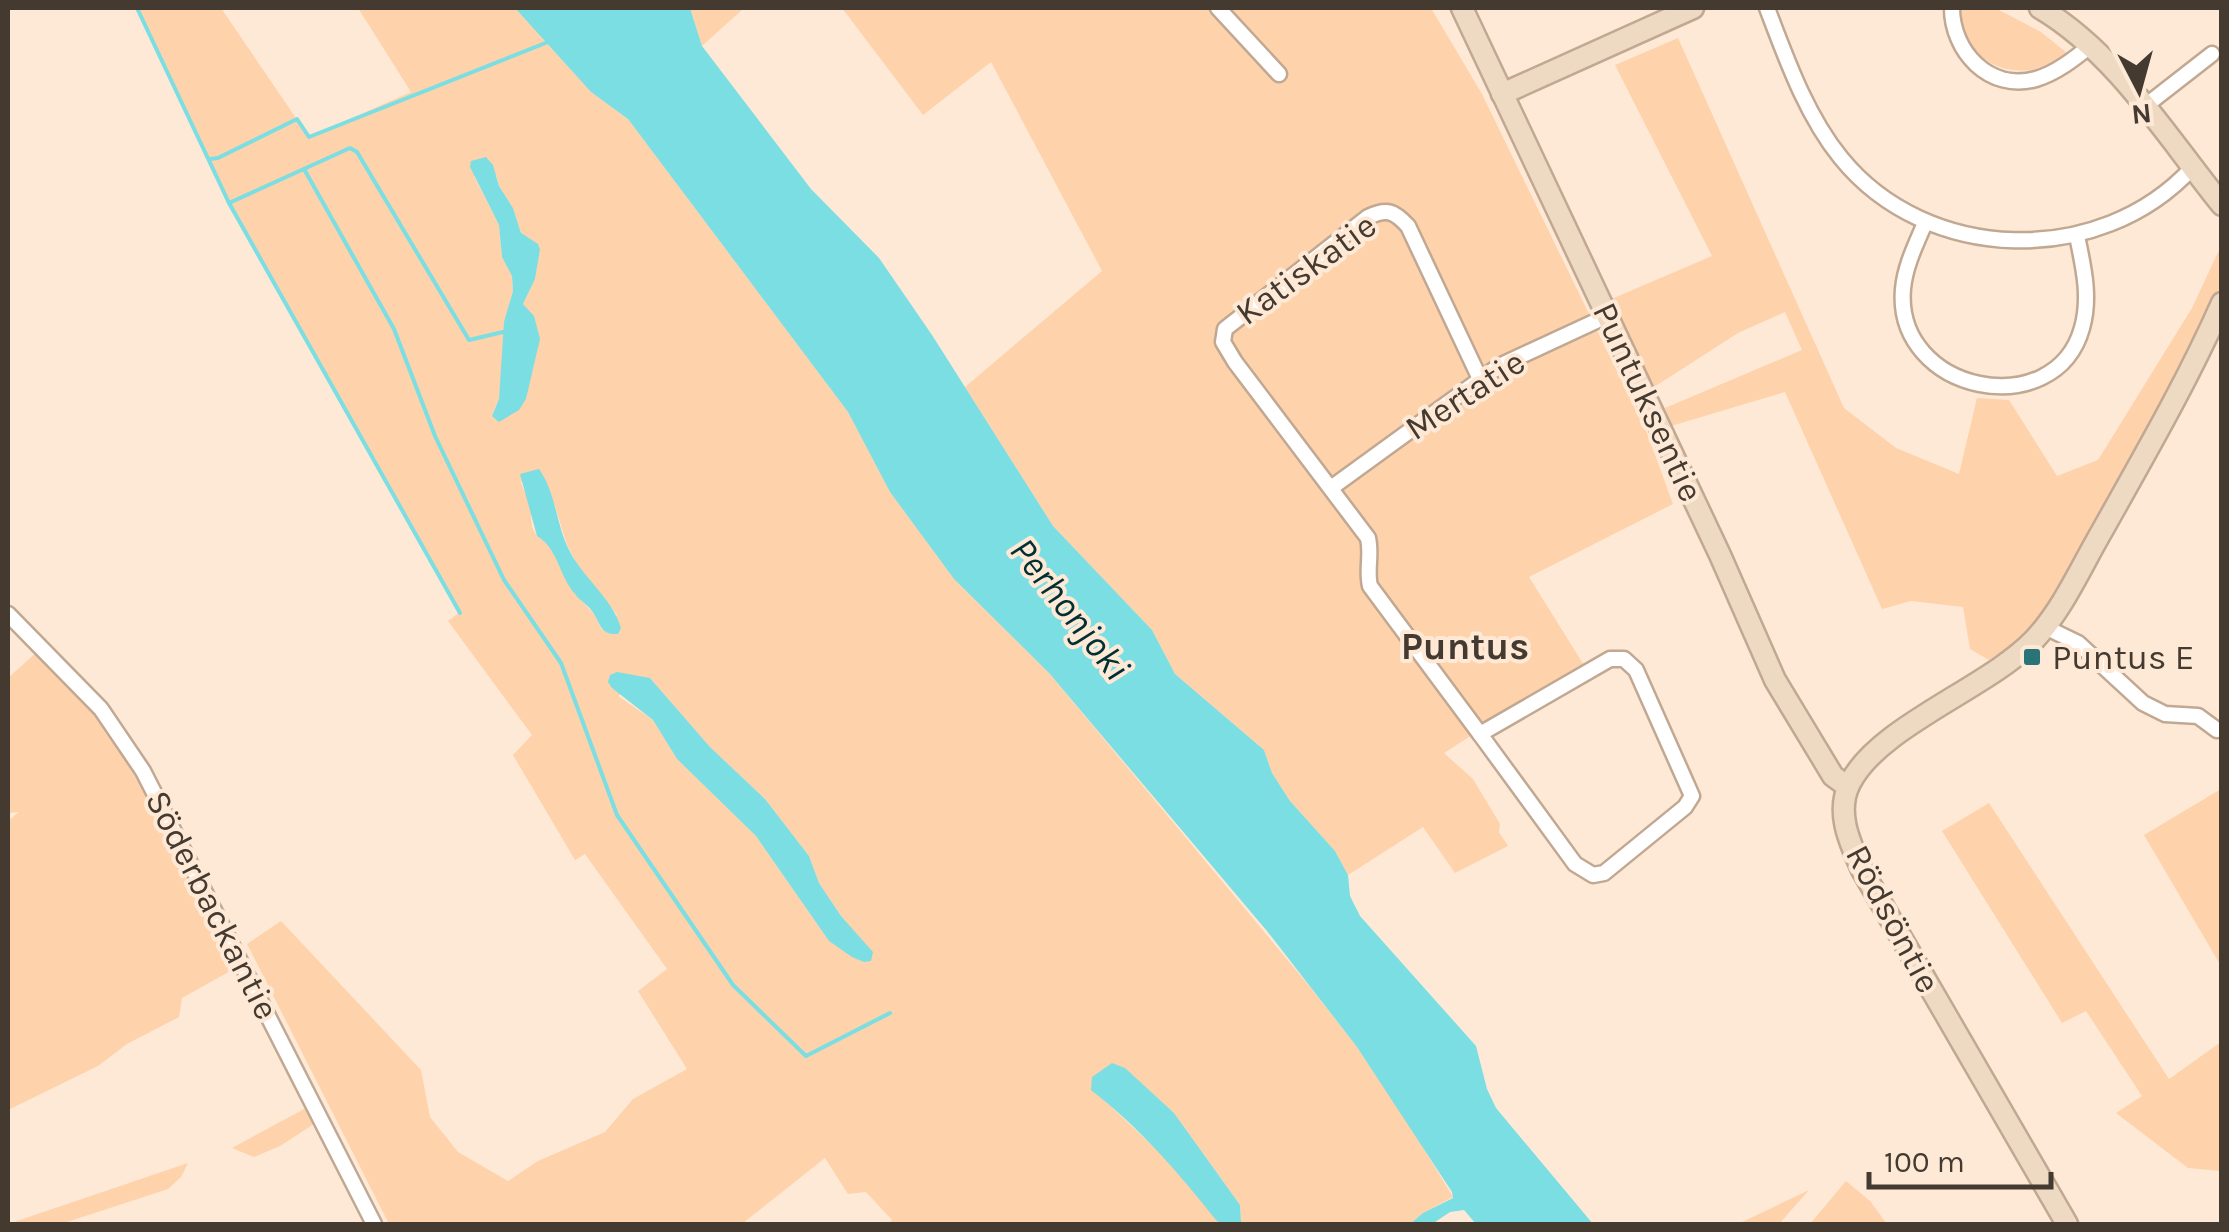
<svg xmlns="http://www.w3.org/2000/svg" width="2229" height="1232" viewBox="0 0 2229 1232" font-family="Karla,sans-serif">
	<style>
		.green { fill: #fed2ab; fill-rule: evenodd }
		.water { fill: #7adee2 }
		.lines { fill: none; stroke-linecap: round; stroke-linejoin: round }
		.stream { stroke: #7adee2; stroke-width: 4 }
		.street-casing { stroke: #c1a892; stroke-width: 19 }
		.secondary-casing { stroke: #c1a892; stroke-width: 25 }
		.street { stroke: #fff; stroke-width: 14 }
		.secondary { stroke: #eed9c3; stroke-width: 20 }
		.poi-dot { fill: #2a7477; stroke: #fee9d6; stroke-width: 4 }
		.labels { text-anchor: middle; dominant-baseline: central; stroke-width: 8; stroke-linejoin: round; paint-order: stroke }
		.street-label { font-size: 35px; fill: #443a30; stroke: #fee9d6 }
		.poi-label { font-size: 35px; fill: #443a30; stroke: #fee9d6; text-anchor: start }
		.water-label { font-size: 38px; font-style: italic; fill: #003032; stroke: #fee9d6 }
		.neighbourhood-label { font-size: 38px; font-weight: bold; fill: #443a30; stroke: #fee9d6 }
	</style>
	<rect width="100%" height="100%" fill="#fee9d6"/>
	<g class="green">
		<path d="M137 8H221L309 137 411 92 358 8H515L591 92 628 119 848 412 890 492 954 579 1049 673 1310 987 1357 1047 1410 1126 1453 1197 1423 1213 1410 1224H1238L1241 1222 1240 1205 1174 1113 1141 1083 1105 1101 1177 1169 1222 1224H888L892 1220 866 1192 848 1194 825 1158 742 1224H389L247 944 281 921 421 1070 430 1117 458 1152 508 1181 538 1161 605 1132 633 1099 687 1069 638 991 667 969 585 854 575 860 513 755 532 735 448 621 460 612 218 180ZM496 174 499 186 513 208 521 233 540 250 535 279 523 304C551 334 531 364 526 399L492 416 499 399 508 309 513 291 512 276 502 257 499 225 474 176ZM520 481 554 503 567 545 578 566 617 615 602 630 594 614 575 594 551 546 537 536 532 527 530 503ZM650 678 710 747 765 799 809 856 819 883 841 916 872 952 829 941 756 836 677 759 653 720 618 696Z"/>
		<polygon points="690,8 744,8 702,46"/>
		<polygon points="842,8 1431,8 1482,94 1647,433 1673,504 1529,577 1587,670 1536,694 1444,753 1473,779 1500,824 1499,832 1508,846 1455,873 1423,827 1348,875 1335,851 1290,801 1272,773 1264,750 1175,674 1152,630 1053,526 965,387 1102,271 991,62 923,115"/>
		<path d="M1962 8H1995L2041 32 2067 53C2056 59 2043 68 2030 70 1991 75 1958 46 1962 8Z"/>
		<polygon points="1678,38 1844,408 1896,448 1959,474 1977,398 2009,400 2057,476 2098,460 2192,308 2221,246 2221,285 2175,387 2125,479 2027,635 1989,660 1970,649 1963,607 1911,601 1882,609 1785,392 1671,426 1665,408 1802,350 1785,312 1738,333 1651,389 1609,300 1712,256 1615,65"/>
		<polygon points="37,652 89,706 136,773 234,969 182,998 179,1017 127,1044 98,1066 8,1110 8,821 19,812 8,813 8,678"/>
		<polygon points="2221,789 2221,966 2144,835"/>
		<polygon points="1989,803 2169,1079 2221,1042 2221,1171 2188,1168 2116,1113 2142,1096 2086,1011 2062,1023 1942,831"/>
		<polygon points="306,1108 314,1124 280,1146 254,1157 232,1148"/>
		<polygon points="188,1163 181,1177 168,1189 61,1224 8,1224"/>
		<polygon points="1846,1181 1870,1201 1887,1224 1810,1224"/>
		<polygon points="1809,1190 1779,1224 1738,1224"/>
	</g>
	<g class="water">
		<polygon points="515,8 690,8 702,46 811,189 879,258 932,335 1053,526 1152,630 1175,674 1264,750 1272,773 1290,801 1335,851 1348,875 1350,896 1360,916 1476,1046 1487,1089 1496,1108 1593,1224 1476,1224 1464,1210 1450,1212 1432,1224 1410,1224 1423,1213 1453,1198 1452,1192 1357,1047 1267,931 1049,673 954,579 890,492 848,412 628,119 591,92"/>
		<polygon points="486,157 493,165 499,186 513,208 521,233 538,244 540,250 535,279 523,304 534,316 540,339 526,399 519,410 499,422 492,416 499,399 504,322 513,291 512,276 502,257 499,225 470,167 471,161"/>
		<path d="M539 469C556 493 556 524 569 550 583 578 613 599 621 628L618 634C600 635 601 624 592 611 587 604 580 601 575 594 559 576 558 548 537 536L520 474Z"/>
		<polygon points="617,672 650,678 710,747 765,799 809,856 819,883 841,916 873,952 871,961 864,962 852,957 829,941 756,836 677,759 653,720 612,688 608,682 610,675"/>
		<path d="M1112 1063 1125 1068 1174 1113 1240 1205 1241 1222 1222 1224 1216 1220C1178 1172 1140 1128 1091 1090L1092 1077Z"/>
	</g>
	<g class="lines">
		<g class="stream">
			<polyline points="137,8 229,203 460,613"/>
			<polyline points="210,159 218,158 297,119 309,137 548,42"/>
			<polyline points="304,169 394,329 435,436 504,580 561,663 617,815 733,985 806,1056 890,1013"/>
			<polyline points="229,203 350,148 357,152 469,340 503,332"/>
		</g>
		<defs>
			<g id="street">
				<polyline points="1218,8 1279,74"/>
				<path d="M1767 8C1786 58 1806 115 1841 158 1927 264 2100 268 2192 168"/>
				<path d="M1952 8C1952 51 1989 92 2036 79 2056 73 2074 59 2090 46"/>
				<polyline points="2144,107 2212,54"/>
				<path d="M1925 223C1916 244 1905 266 1903 289 1894 393 2055 425 2082 328 2091 297 2083 265 2077 236"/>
				<path d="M1480 379 1408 226C1394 211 1387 208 1368 217L1225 329 1223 342 1235 362 1368 538C1372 555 1366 570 1370 586L1480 734"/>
				<polyline points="1331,488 1499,366 1607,316"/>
				<polyline points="8,614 101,709 143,771 374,1224"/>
				<polyline points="2045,627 2078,643 2143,703 2165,714 2198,716 2217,730"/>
				<polygon points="1610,659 1624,659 1636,670 1692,796 1685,807 1604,873 1593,875 1575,864 1480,734"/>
			</g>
			<g id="secondary">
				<polyline points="1462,8 1720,555 1775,680 1833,776 1848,787"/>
				<path d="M2040 8C2116 53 2167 137 2222 205"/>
				<polyline points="1502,94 1693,8"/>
				<path d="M2067 1224 1862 870C1850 843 1835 812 1850 783 1879 726 1988 688 2034 640 2063 609 2081 567 2102 531 2144 456 2187 382 2222 303"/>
			</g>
		</defs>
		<use href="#street" class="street-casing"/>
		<use href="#secondary" class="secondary-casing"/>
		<use href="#street" class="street"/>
		<use href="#secondary" class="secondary"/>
	</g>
	<rect class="poi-dot" x="2022" y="647" width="20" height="20" rx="5"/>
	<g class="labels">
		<g class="street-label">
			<text transform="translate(1306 269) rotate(-36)">Katiskatie</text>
			<text transform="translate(1465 395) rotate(-33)">Mertatie</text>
			<text transform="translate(1648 402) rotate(65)">Puntuksentie</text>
			<text transform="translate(212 905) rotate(63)">Söderbackantie</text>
			<text transform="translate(1893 919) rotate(62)">Rödsöntie</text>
		</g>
		<g class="poi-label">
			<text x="2052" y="657">Puntus E</text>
		</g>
		<g class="water-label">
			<text transform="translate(1070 609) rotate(52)">Perhonjoki</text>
		</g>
		<g class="neighbourhood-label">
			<text x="1465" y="646">Puntus</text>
		</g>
	</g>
	<rect width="2229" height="1232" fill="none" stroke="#443a30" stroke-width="20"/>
	<g transform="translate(2139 90) rotate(174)" stroke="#fee9d6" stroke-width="8" paint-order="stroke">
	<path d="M0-8L18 38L0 25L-18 38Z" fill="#443a30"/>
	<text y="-15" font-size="28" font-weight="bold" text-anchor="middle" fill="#443a30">N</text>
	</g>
	<path d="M1869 1172v15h182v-15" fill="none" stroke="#443a30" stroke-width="5"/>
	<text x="1884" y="1172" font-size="30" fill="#443a30" stroke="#fee9d6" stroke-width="8" paint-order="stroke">100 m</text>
</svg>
